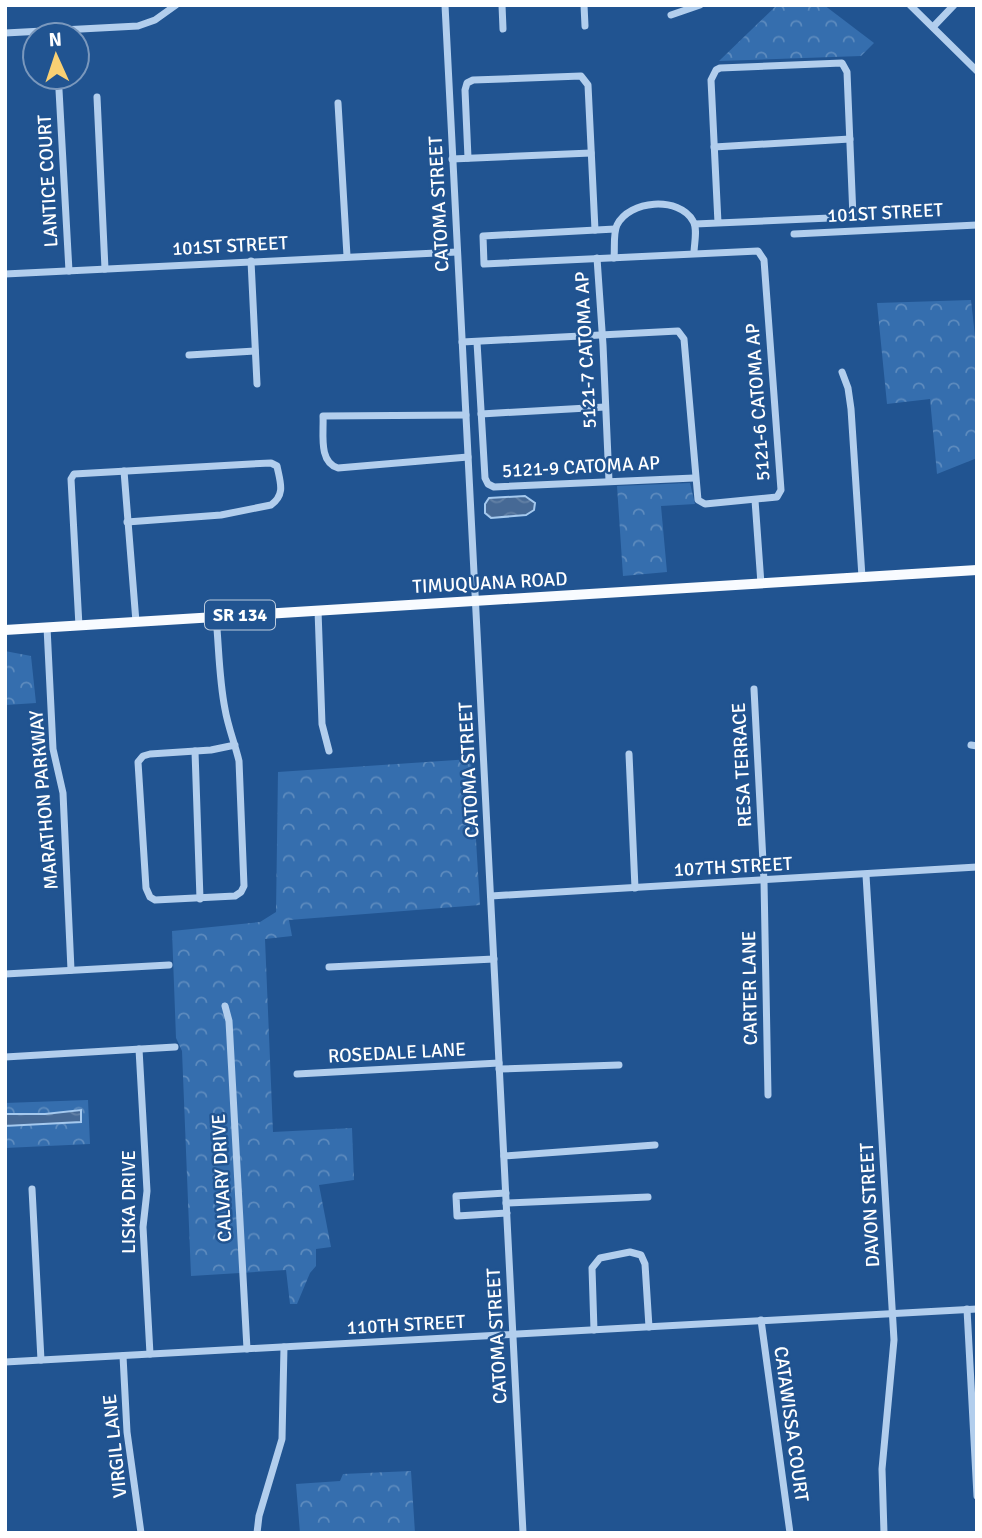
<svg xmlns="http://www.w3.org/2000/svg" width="982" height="1538" viewBox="0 0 982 1538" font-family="Signika,sans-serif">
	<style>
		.forest { fill: url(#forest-crowns) }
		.water { fill: url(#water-waves); stroke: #a5c9ee; stroke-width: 2 }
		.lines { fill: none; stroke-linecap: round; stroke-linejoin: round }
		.minor { stroke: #b2ceed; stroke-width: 7 }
		.major { stroke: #f8fbff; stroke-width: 10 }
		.labels { text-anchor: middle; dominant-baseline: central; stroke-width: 5; stroke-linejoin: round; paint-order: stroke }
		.shield { fill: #215491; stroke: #bcccde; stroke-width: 2 }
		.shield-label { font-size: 18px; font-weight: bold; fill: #fff }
		.street-label { font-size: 19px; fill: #fff; stroke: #215491 }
	</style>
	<defs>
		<pattern id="forest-crowns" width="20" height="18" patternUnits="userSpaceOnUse" patternTransform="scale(1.75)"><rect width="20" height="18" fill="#356eae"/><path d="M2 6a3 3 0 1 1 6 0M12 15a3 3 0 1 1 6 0" fill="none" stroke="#5d8bbe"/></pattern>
		<pattern id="water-waves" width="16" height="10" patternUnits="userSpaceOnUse" patternTransform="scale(1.75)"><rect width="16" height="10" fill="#466995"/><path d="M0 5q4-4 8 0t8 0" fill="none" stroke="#6280a5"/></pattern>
	</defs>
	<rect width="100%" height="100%" fill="#215491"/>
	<g class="forest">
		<polygon points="777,5 824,5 874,43 861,56 719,61"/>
		<polygon points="971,300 977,354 977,458 937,474 930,399 887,404 877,303"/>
		<polygon points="690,483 695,504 661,506 667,572 623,576 617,486"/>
		<polygon points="5,651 31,656 36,703 6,705"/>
		<polygon points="471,759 480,905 289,920 292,936 265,939 273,1132 352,1128 354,1180 319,1185 331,1247 316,1249 316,1266 310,1273 297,1304 290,1304 286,1270 191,1276 182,1051 176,1038 172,931 260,922 276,912 278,772"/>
		<polygon points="88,1100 90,1144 5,1148 5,1126 81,1122 80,1110 45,1114 5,1114 5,1103"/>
		<polygon points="411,1471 415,1533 300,1533 296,1484 340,1481 343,1474"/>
	</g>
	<g class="water">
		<polygon points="525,496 535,503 534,510 526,515 491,518 485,513 485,504 489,498"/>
		<polygon points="81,1110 81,1122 5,1126 5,1114 45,1114"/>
	</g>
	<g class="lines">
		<g class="minor">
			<polyline points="445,5 523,1533"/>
			<polyline points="502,5 503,29"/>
			<polyline points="584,5 585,26"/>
			<polyline points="910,5 977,71"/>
			<polyline points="671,15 700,5"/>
			<polyline points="933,27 954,5"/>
			<polyline points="5,33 138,26 155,20 176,5"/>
			<polyline points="59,90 69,271"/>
			<polyline points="97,97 105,269"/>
			<polyline points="338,103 347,256"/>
			<polyline points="714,147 850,139"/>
			<polyline points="468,158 465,90 467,83 473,80 581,76 588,85 595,230"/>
			<polyline points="452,159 591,153"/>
			<polyline points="695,224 853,217 847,72 842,63 720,68 716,70 711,80 718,223"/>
			<polyline points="794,234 977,225"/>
			<polyline points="597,258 603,345 609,481"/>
			<path d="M614 258C615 248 613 233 617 225 629 200 679 196 693 221 698 229 694 244 694 253"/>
			<polyline points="251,261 257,384"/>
			<polyline points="5,274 457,252"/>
			<polyline points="462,342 678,331 684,339 698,500 705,504 777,497 781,490 764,260 758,251 484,264 483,236 615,229"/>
			<polyline points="477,342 485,478 488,484 494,487 694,478"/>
			<polyline points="189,355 255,351"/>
			<polyline points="842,372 848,388 851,409 862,577"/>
			<polyline points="481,414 605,407"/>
			<path d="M466 415 323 416C324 433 318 462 338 468L468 457"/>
			<polyline points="124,471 136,622"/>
			<polyline points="755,500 761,584"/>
			<polyline points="318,610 322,724 329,751"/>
			<path d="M216 617C219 648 219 679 225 709 228 727 235 744 239 761L244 886 241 892 235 896 155 900 150 897 146 888 138 762 143 756 150 754 211 750 235 745"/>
			<path d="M79 626 71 479 74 474 251 464 271 463 277 466C280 482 286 494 271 505L221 515 127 522"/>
			<polyline points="47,627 53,749 63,793 71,970"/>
			<polyline points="754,689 764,881 768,1095"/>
			<polyline points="971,745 977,746"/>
			<polyline points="195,751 200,899"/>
			<polyline points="629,754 635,888"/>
			<polyline points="866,875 894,1340 882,1469 884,1533"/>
			<polyline points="491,896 977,867"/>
			<polyline points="329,967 494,959"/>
			<polyline points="5,974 169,965"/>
			<polyline points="225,1006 229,1021 247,1349"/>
			<polyline points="139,1049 147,1191 143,1227 150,1354"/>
			<polyline points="5,1057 175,1047"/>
			<polyline points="499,1069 619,1065"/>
			<polyline points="297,1074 499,1063"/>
			<polyline points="504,1156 655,1145"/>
			<polyline points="32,1189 41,1360"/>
			<polyline points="506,1193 456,1196 457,1216 507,1213"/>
			<polyline points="506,1203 648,1197"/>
			<polyline points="967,1309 977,1496"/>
			<polyline points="761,1320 790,1533"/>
			<polyline points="594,1330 592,1268 600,1258 630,1252 641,1255 645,1264 649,1327"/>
			<polyline points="123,1356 127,1432 141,1533"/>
			<polyline points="5,1362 977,1309"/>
			<polyline points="257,1533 259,1516 282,1439 284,1347"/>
		</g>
		<polyline class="major" points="5,630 977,570"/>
	</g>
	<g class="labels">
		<rect class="shield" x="205" y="600.5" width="70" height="29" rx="5"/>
		<g class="shield-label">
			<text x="240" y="615">SR 134</text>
		</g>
		<g class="street-label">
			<text transform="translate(48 181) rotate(-93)">LANTICE COURT</text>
			<text transform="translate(439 204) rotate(-93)">CATOMA STREET</text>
			<text transform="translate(885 213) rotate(-3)">101ST STREET</text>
			<text transform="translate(230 246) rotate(-3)">101ST STREET</text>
			<text transform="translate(586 350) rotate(-93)">5121-7 CATOMA AP</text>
			<text transform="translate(758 402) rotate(-94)">5121-6 CATOMA AP</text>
			<text transform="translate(581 467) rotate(-3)">5121-9 CATOMA AP</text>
			<text transform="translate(490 583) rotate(-3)">TIMUQUANA ROAD</text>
			<text transform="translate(742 765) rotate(-93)">RESA TERRACE</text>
			<text transform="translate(469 770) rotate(-93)">CATOMA STREET</text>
			<text transform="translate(44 800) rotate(-95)">MARATHON PARKWAY</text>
			<text transform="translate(733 867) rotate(-3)">107TH STREET</text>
			<text transform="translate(750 988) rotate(-91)">CARTER LANE</text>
			<text transform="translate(397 1053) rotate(-3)">ROSEDALE LANE</text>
			<text transform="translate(222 1178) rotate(-93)">CALVARY DRIVE</text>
			<text transform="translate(129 1202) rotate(-90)">LISKA DRIVE</text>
			<text transform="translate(870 1205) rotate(-93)">DAVON STREET</text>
			<text transform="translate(406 1325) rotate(-3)">110TH STREET</text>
			<text transform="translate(497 1336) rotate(-93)">CATOMA STREET</text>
			<text transform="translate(791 1424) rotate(82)">CATAWISSA COURT</text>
			<text transform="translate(115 1446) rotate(-96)">VIRGIL LANE</text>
		</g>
	</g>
	<rect width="982" height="1538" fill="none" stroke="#ffffff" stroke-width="14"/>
	<g transform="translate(56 56) rotate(357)"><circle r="33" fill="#215491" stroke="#7a98bd" stroke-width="2"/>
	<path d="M0-5L12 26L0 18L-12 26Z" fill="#f9d073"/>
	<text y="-10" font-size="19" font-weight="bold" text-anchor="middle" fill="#ffffff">N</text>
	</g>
</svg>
